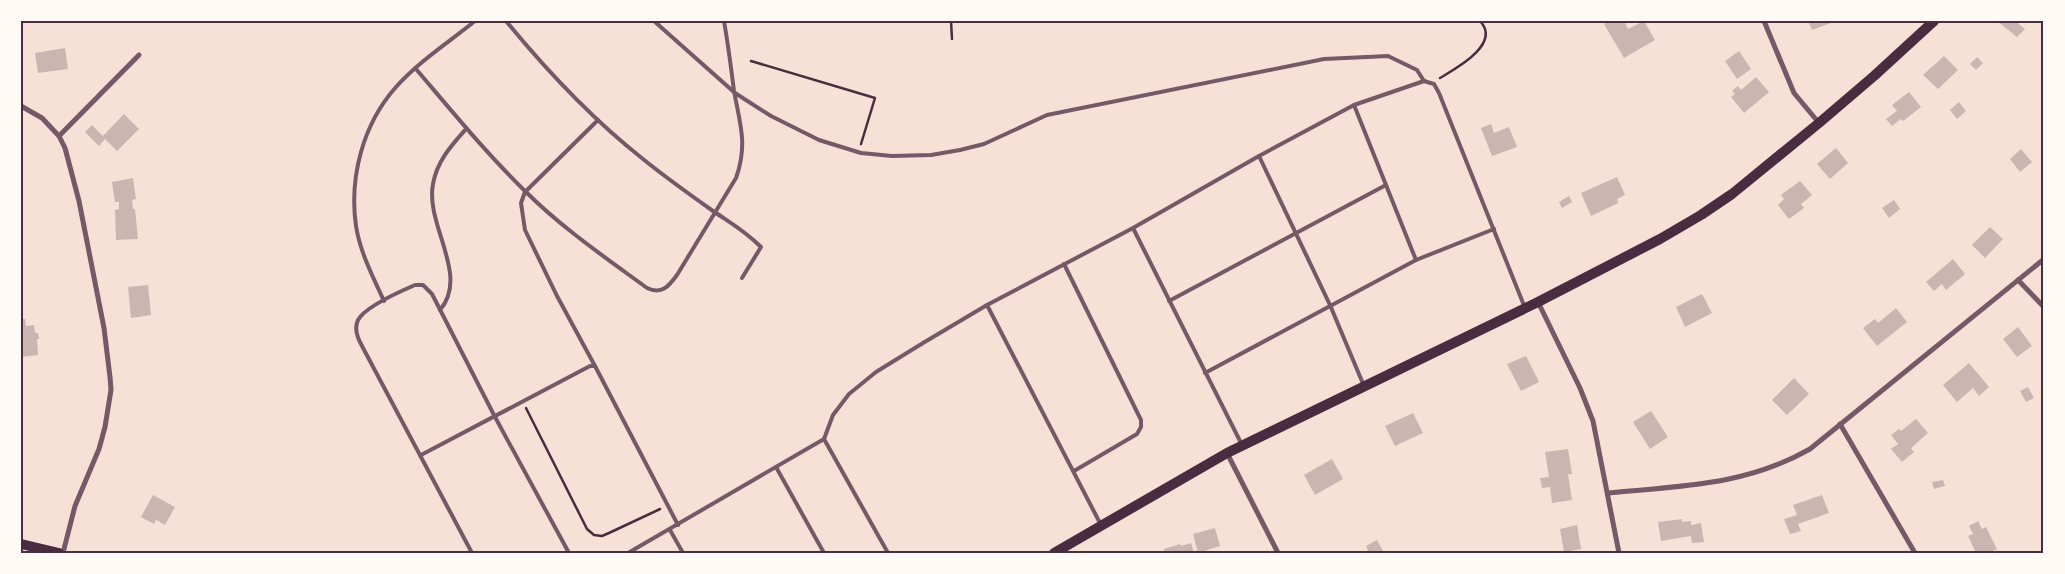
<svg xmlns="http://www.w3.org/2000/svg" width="2065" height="574" viewBox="0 0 2065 574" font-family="'Zilla Slab',serif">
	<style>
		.building { fill: #ccb4b1 }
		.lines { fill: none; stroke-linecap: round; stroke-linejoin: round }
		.path { stroke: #4a2c40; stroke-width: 2.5 }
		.service { stroke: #755966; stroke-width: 4 }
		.minor { stroke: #755966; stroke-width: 5 }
		.secondary { stroke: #4a2c40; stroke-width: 10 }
		.neatline { fill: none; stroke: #4a2c40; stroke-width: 2 }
	</style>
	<rect width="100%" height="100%" fill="#f7e1d7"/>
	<g class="building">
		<polygon points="1608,21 1624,21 1628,29 1644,21 1655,40 1624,58 1604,24"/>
		<polygon points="1808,21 1836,21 1812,30"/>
		<polygon points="1997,21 2015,21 2025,29 2017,37"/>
		<polygon points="65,48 68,69 38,73 35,53"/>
		<polygon points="1739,51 1751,69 1737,79 1725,61"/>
		<polygon points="1944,56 1958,70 1938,89 1923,75"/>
		<polygon points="1977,57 1983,63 1976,70 1970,64"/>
		<polygon points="1756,77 1769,92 1744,113 1731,97 1735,94 1732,91 1738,86 1741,90"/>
		<polygon points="1909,92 1921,107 1903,121 1901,119 1892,126 1886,119 1897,111 1892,105"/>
		<polygon points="1959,102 1966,111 1957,119 1950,110"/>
		<polygon points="124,114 139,129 117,151 105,139 99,146 85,132 92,125 103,136"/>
		<polygon points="1491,124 1494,133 1509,127 1517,147 1492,156 1481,128"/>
		<polygon points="1836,148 1848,163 1830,179 1817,164"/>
		<polygon points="2021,149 2032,162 2020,172 2010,159"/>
		<polygon points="1617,177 1625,195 1617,199 1618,203 1591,216 1581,193"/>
		<polygon points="133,178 136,199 132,200 133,209 135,209 138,239 116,240 115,210 119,209 119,202 115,202 112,182"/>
		<polygon points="1800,181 1812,195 1801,204 1804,208 1789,219 1778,205 1784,199 1781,195"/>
		<polygon points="1569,196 1572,202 1562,208 1559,202"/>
		<polygon points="1894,200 1900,209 1889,218 1882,208"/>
		<polygon points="1990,227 2003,239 1985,258 1972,245"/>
		<polygon points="1953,259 1965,274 1946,290 1942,284 1934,291 1926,282"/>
		<polygon points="148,285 151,315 131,318 128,287"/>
		<polygon points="1702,294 1712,313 1685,327 1676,307"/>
		<polygon points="1896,308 1907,322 1877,346 1863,328 1875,319 1878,323"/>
		<polygon points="21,319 25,319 26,326 34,325 35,333 38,333 39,339 37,339 38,355 21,357"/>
		<polygon points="2018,327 2032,346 2017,357 2003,339"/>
		<polygon points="1526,356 1539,382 1521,391 1507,364"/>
		<polygon points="1969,363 1989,387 1979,396 1973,388 1957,402 1943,385"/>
		<polygon points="1794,378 1809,394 1787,415 1772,400"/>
		<polygon points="2028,387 2034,398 2026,402 2020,391"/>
		<polygon points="1651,411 1668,437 1650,449 1633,422"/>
		<polygon points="1413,413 1423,433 1395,446 1385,426"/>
		<polygon points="1916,419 1928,433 1911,448 1914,452 1902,462 1891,449 1898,444 1891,435 1899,429 1901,431"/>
		<polygon points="1568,449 1572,474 1568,474 1572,500 1552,503 1550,487 1542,488 1540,478 1549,477 1545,452"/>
		<polygon points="1332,459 1343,479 1315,495 1304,475"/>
		<polygon points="1943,480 1945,486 1934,489 1932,482"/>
		<polygon points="153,495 175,507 165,525 156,520 154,524 141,517"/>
		<polygon points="1822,495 1829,513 1798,524 1801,531 1790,534 1784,519 1797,515 1793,505"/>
		<polygon points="1682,519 1682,522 1691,521 1691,525 1701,523 1704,542 1692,543 1691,536 1661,541 1658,522"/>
		<polygon points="1978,521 1982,529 1986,527 1997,549 1989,553 1976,553 1968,536 1973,534 1969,526"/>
		<polygon points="1577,525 1581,549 1564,552 1560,529"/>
		<polygon points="1215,528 1220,546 1198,553 1193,534"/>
		<polygon points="1377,540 1384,553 1369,553 1366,546"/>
		<polygon points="1191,543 1194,553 1165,553 1164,549 1180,544 1181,546"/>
	</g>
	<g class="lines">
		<g class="path">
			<polyline points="951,21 952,39"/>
			<polyline points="751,61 875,98 861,144"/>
			<path d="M1440 78C1455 69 1502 44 1480 21"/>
			<polyline points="526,408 587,529 594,535 602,536 609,533 660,509"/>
		</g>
		<g class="service">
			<path d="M506 21C547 71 592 119 643 159 665 177 689 194 713 211 732 224 744 230 761 247L742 278"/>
			<polyline points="654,21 735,93 771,116 819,140 861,153 892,156 931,155 960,150 984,144 1047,115 1324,59 1388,56 1417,70 1424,81"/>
			<path d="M416 69C451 110 486 153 525 191 562 228 606 258 647 288 662 295 669 286 677 275L736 178C748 144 740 124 734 91 731 67 728 44 724 21"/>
			<polyline points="1424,81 1434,84 1439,93 1525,308"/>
			<polyline points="1354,105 1416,260"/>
			<polyline points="1259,156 1330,305 1364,386"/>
			<polyline points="1133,228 1242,445"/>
			<polyline points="1064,264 1141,420 1141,427 1137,434 1074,471"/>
			<path d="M384 301C373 277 360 252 356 226 349 177 363 124 396 87 418 62 449 42 475 21"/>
			<polyline points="1169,301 1386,185"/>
			<polyline points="987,305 1101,525"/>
			<path d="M440 310C470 275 425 225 433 184 437 161 451 146 466 129"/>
			<polyline points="595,366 557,296 525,230 521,203 525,192 598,120"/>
			<polyline points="1205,373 1416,260 1494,229"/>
			<polyline points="824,439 833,415 849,394 876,372 923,343 987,305 1133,228 1259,156 1354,105 1424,81"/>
			<polyline points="824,439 888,553"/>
			<polyline points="421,455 590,366 595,366 678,525"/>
			<polyline points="776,467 824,553"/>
			<polyline points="670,530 683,553"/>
			<path d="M472 553 362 346C358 339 354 328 358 320 365 307 401 291 415 285H423L432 294 495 417 569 553"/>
			<polyline points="628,553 824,439"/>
		</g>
		<g class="minor">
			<polyline points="1764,21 1794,93 1819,123"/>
			<polyline points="21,106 42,118 59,136 65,148 79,201 104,328 110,377 111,390 105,427 99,449 75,506 63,553"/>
			<polyline points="59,136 139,55"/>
			<polyline points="2018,280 2044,307"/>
			<polyline points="1538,302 1580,388 1593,421 1619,553"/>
			<polyline points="1840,424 1915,553"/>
			<polyline points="1227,453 1278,553"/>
			<path d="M1608 493C1680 486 1745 486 1810 449L2044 259"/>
		</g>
		<g class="secondary">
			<polyline points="21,544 59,553"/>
			<polyline points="1054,553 1227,453 1538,302 1660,239 1701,215 1732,194 1819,123 1874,76 1934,21"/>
		</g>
	</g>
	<rect width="2065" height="574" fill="none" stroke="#fffaf5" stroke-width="45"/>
	<rect x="22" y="22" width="2020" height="530" class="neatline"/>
</svg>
